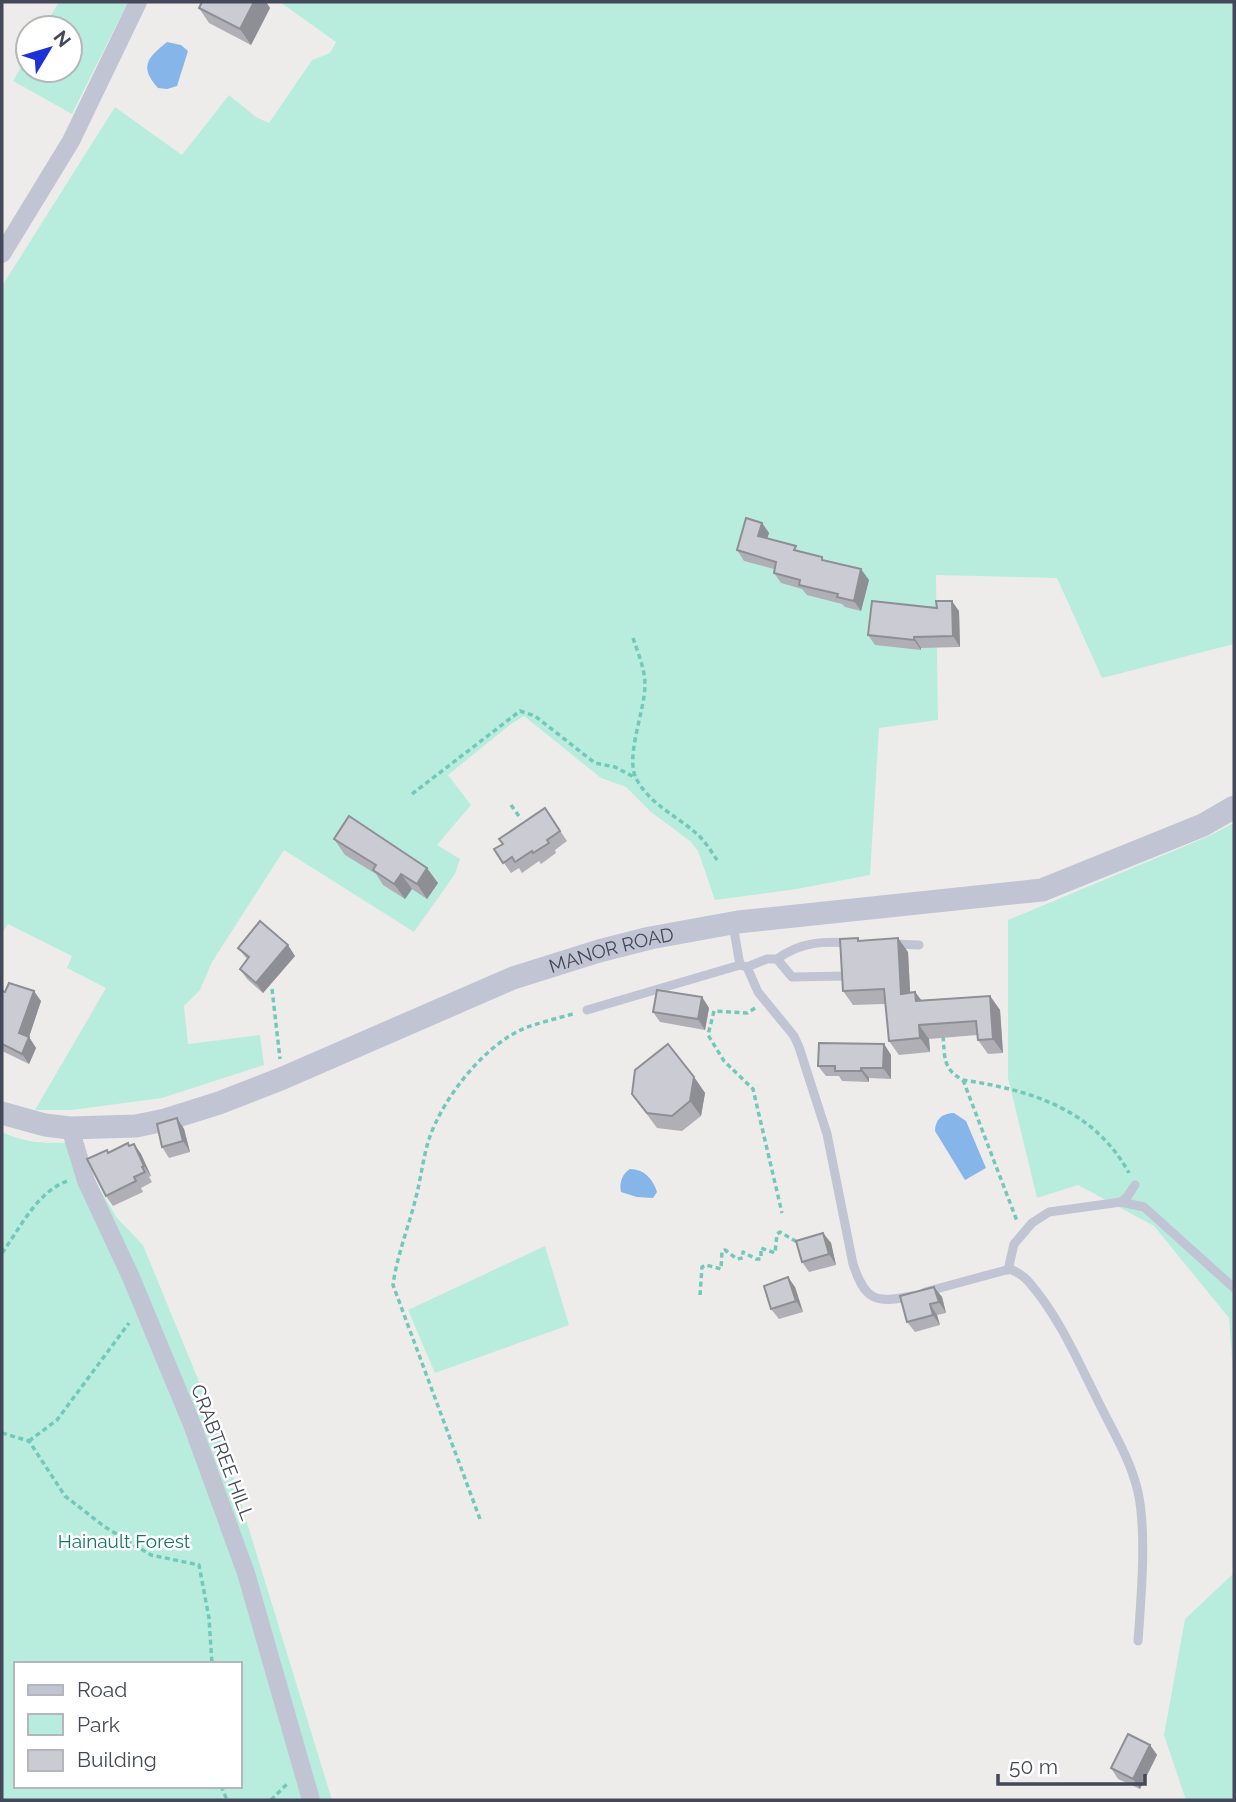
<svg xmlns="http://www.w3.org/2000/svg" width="1236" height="1802" viewBox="0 0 1236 1802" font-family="Raleway,sans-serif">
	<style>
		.green { fill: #b8eddd; fill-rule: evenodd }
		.water { fill: #86b5e9 }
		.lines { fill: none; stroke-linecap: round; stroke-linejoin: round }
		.path { stroke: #72c9ba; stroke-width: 3.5; stroke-dasharray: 5 3.5; stroke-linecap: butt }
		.service { stroke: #c1c5d3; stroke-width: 9 }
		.minor { stroke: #c1c5d3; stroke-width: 18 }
		.tertiary { stroke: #c1c5d3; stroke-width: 23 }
		.wall { fill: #afafb5 }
		.shaded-wall { fill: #8e8f94 }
		.building { fill: #cbccd3; stroke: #8e8f94; stroke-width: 2 }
		.labels { text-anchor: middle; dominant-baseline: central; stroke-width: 5; stroke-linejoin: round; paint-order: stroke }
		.street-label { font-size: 19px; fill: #444858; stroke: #fff }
		.park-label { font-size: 19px; fill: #187665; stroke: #fff }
	</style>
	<rect width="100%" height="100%" fill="#eeeceb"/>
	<g class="green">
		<polygon points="59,2 128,2 72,114 13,81 28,55 28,70 70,70 70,28 43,28"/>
		<polygon points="280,2 1234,2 1234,644 1102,678 1057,578 936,575 938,720 879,728 870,875 797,889 715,900 698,851 690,841 651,812 626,787 601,778 524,716 511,724 448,775 471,805 437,845 460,859 455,874 414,932 284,850 212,962 200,990 184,1006 188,1044 260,1035 264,1065 162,1098 72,1110 35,1110 106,988 67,968 72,956 8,924 2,933 2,286 115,107 182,155 229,95 256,117 269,123 312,60 330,53 336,42"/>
		<polygon points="1234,823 1234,1385 1229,1318 1154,1226 1078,1185 1037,1198 1008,1078 1008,920 1209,836"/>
		<path d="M2 1132C29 1145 54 1144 83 1141L88 1169 117 1218 143 1245 218 1428 332 1800H2ZM16 1664H240V1786H16Z"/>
		<polygon points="545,1246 569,1325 435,1373 408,1310"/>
		<polygon points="1234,1573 1234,1800 1186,1800 1164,1735 1185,1619"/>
	</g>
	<g class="water">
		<path d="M167 42 181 45 188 51 177 86 167 89 158 88C139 67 147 58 167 42Z"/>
		<path d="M954 1113 966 1121 986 1168 965 1180 935 1131C935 1119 943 1113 954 1113Z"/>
		<path d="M630 1169C644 1169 653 1179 657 1192L653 1198 637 1197 621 1192C619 1183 622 1174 630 1169Z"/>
	</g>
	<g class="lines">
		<g class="path">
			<path d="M633 638C638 653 645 669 645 685 645 711 624 759 637 780 651 805 677 816 697 834 705 841 711 851 717 860"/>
			<polyline points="412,794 520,711 535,716 595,763 615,767 636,778"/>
			<polyline points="511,805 521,819"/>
			<polyline points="272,989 280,1059"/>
			<polyline points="755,1008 747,1013 714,1011 708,1035 724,1061 753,1089 782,1213"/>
			<path d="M943 1036C945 1056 942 1069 963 1080 1030 1090 1094 1109 1129 1173"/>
			<polyline points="963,1080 1017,1221"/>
			<path d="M2 1253C21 1227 36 1193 67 1181"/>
			<polyline points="700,1295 702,1267 706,1265 721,1269 722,1251 725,1250 737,1259 743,1258 743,1252 756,1259 761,1259 761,1248 775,1253 777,1234 780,1232 799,1243"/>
			<polyline points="2,1433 29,1441 65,1496 105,1527 151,1555 199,1565 209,1618 212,1664"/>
			<polyline points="29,1441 57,1420 129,1323"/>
			<path d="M480 1519 393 1285C397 1255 409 1226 416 1197 421 1178 423 1158 429 1139 443 1098 484 1045 525 1028 541 1022 559 1018 576 1013"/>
			<polyline points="221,1786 227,1800"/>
			<polyline points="271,1800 287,1784"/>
		</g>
		<g class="service">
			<polyline points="893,944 919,945"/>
			<path d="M740 965 747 967 758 992 794 1036 799 1047 827 1134 853 1264C865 1300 875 1304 912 1296"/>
			<polyline points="747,967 767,959 777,959"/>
			<path d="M846 976 792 977 777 959C800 942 823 941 851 943"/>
			<polyline points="587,1010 740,965 733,925"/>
			<polyline points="1121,1202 1127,1197 1135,1185"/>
			<polyline points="1008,1270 1014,1244 1032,1223 1049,1212 1121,1202 1144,1207 1234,1288"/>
			<path d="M925 1292 1010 1269C1017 1272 1023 1275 1028 1281 1059 1316 1079 1363 1100 1405 1114 1433 1131 1461 1138 1492 1147 1533 1141 1599 1138 1641"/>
		</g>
		<g class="minor">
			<polyline points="2,254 71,141 138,2"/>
			<polyline points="70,1128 86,1181 130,1275 191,1422 246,1573 311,1800"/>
		</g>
		<path class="tertiary" id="s1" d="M2 1113 45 1125 70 1128 136 1126 165 1120 219 1103 283 1078 513 978 599 951 650 938 738 922 1042 890 1203 825 1234 807"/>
	</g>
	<g class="wall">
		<polygon points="202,2 266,2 270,8 251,45 209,23 199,8"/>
		<polygon points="762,523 769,533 767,538 825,561 869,580 861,611 845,607 842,604 807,595 802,589 781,583 774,573 774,569 744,561 737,550"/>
		<polygon points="959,611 960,647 921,648 921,650 875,645 868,635"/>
		<polygon points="545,808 567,841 555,850 556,853 541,864 539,861 522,873 519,868 511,873 494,849 503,844"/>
		<polygon points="334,839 438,883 427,899 412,889 405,899 383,885 376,874 345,855"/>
		<polygon points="858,938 859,940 908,952 910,993 915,992 921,1001 990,996 1000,1010 1003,1053 988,1054 978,1040 977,1035 929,1039 930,1052 899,1055 889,1041 885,1004 853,1005 843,991"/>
		<polygon points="238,948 295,956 263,993 247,979 240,969 247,959"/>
		<polygon points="2,991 41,1001 29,1037 36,1048 29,1064 2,1051"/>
		<polygon points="702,997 709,1008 705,1030 660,1022 653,1012"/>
		<polygon points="884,1044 891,1055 891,1079 869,1078 869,1082 842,1081 839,1076 826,1076 818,1066"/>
		<polygon points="694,1077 705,1093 701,1116 682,1131 657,1128 632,1094"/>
		<polygon points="177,1118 184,1129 190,1152 169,1158 162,1147"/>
		<polygon points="134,1144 141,1154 151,1176 149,1177 152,1182 141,1188 143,1192 113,1206 106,1196 109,1153"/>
		<polygon points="823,1233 831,1243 836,1265 809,1272 802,1262"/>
		<polygon points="795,1287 803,1312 779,1319 771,1309"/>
		<polygon points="934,1287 942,1297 946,1313 937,1315 940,1325 915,1332 907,1322"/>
		<polygon points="1150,1745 1157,1755 1140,1789 1118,1779 1111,1768"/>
	</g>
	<g class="shaded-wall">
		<polygon points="254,2 266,2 270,8 251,45 240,29"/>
		<polygon points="762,523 769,533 765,546 758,536"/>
		<polygon points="861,569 869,580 861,611 854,601"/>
		<polygon points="952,601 959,611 960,647 953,636"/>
		<polygon points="914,637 921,648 921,650 914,640"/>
		<polygon points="427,868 438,883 427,899 417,884"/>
		<polygon points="401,874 412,889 405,899 394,884"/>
		<polygon points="898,938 908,952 911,1008 901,994"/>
		<polygon points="288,945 295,956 263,993 256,983"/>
		<polygon points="34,991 41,1001 27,1043 29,1037 36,1048 29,1064 22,1054 19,1033"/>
		<polygon points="915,992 926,1006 916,1001"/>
		<polygon points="990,996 1000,1010 1003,1053 993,1039"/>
		<polygon points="702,997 709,1008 705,1030 698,1019"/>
		<polygon points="919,1025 929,1039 930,1052 920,1038"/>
		<polygon points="884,1044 891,1055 891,1079 883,1068"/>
		<polygon points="861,1068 869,1078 869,1082 861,1071"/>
		<polygon points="694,1077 705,1093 701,1116 690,1101"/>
		<polygon points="177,1118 184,1129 190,1152 183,1141"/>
		<polygon points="134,1144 141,1154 151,1176 144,1166"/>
		<polygon points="823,1233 831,1243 836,1265 829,1254"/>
		<polygon points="788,1277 795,1287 803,1312 796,1301"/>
		<polygon points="934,1287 942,1297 946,1313 939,1302"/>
		<polygon points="930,1304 937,1315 940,1325 933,1315"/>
		<polygon points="1150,1745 1157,1755 1140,1789 1133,1779"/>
	</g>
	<g class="building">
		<polygon points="202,2 254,2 240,29 199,8"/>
		<polygon points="746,518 762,523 758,536 796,546 794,550 822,557 822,560 861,569 854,601 837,597 838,594 799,585 800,580 774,573 776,562 737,550"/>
		<polygon points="872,601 937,608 936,601 952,601 953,636 914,637 914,640 868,635"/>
		<polygon points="545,808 560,831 547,840 549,843 533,853 532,851 515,862 512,857 503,863 494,849 503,844 499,839"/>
		<polygon points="349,816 427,868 417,884 401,874 394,884 373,870 376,865 334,839"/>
		<polygon points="260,921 288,945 256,983 240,969 249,957 238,948"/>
		<polygon points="858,938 858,941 898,938 901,994 915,992 916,1001 990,996 993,1039 978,1040 976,1021 919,1025 920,1038 889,1041 884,989 843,991 840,939"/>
		<polygon points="9,983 34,991 19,1033 29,1037 22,1054 2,1044 2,991 5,992"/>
		<polygon points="657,990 702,997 698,1019 653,1012"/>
		<polygon points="819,1043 884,1044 883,1068 861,1068 861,1071 835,1071 835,1066 818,1066"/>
		<polygon points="668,1044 694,1077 690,1101 672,1116 647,1113 632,1094 635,1070"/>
		<polygon points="177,1118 183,1141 162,1147 157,1124"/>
		<polygon points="128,1143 129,1146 134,1144 144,1166 142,1167 145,1172 134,1177 136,1181 106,1196 87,1159 107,1150 108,1153"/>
		<polygon points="823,1233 829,1254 802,1262 796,1241"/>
		<polygon points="788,1277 796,1301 771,1309 764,1286"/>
		<polygon points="934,1287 939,1302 930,1304 933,1315 907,1322 900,1296"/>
		<polygon points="1128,1734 1150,1745 1133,1779 1111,1768"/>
	</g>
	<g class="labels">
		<g class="street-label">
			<text stroke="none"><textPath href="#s1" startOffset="644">MANOR ROAD</textPath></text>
			<text transform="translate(223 1452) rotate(69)">CRABTREE HILL</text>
		</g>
		<g class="park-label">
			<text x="124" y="1541">Hainault Forest</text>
		</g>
	</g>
	<rect width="1236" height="1802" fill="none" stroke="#444858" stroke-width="7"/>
	<rect x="14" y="1662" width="228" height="126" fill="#ffffff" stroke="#b4b6bc" stroke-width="2"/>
	<rect x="28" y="1685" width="35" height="10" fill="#c1c5d3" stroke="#b4b6bc" stroke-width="2"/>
	<text x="77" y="1697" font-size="21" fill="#444858">Road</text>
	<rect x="28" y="1714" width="35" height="21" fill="#b8eddd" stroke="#b4b6bc" stroke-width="2"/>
	<text x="77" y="1732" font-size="21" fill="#444858">Park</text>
	<rect x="28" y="1750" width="35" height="21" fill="#cbccd3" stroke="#b4b6bc" stroke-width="2"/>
	<text x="77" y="1767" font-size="21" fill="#444858">Building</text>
	<g transform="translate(49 49) rotate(52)"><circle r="33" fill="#ffffff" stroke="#b4b6bc" stroke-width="2"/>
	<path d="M0-5L12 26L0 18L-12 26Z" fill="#1c32d7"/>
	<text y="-10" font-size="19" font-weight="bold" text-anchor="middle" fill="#444858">N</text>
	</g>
	<path d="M998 1774v10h147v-10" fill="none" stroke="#444858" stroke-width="3.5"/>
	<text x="1009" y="1774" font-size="21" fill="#444858" stroke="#ffffff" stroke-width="5" paint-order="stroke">50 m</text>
</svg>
